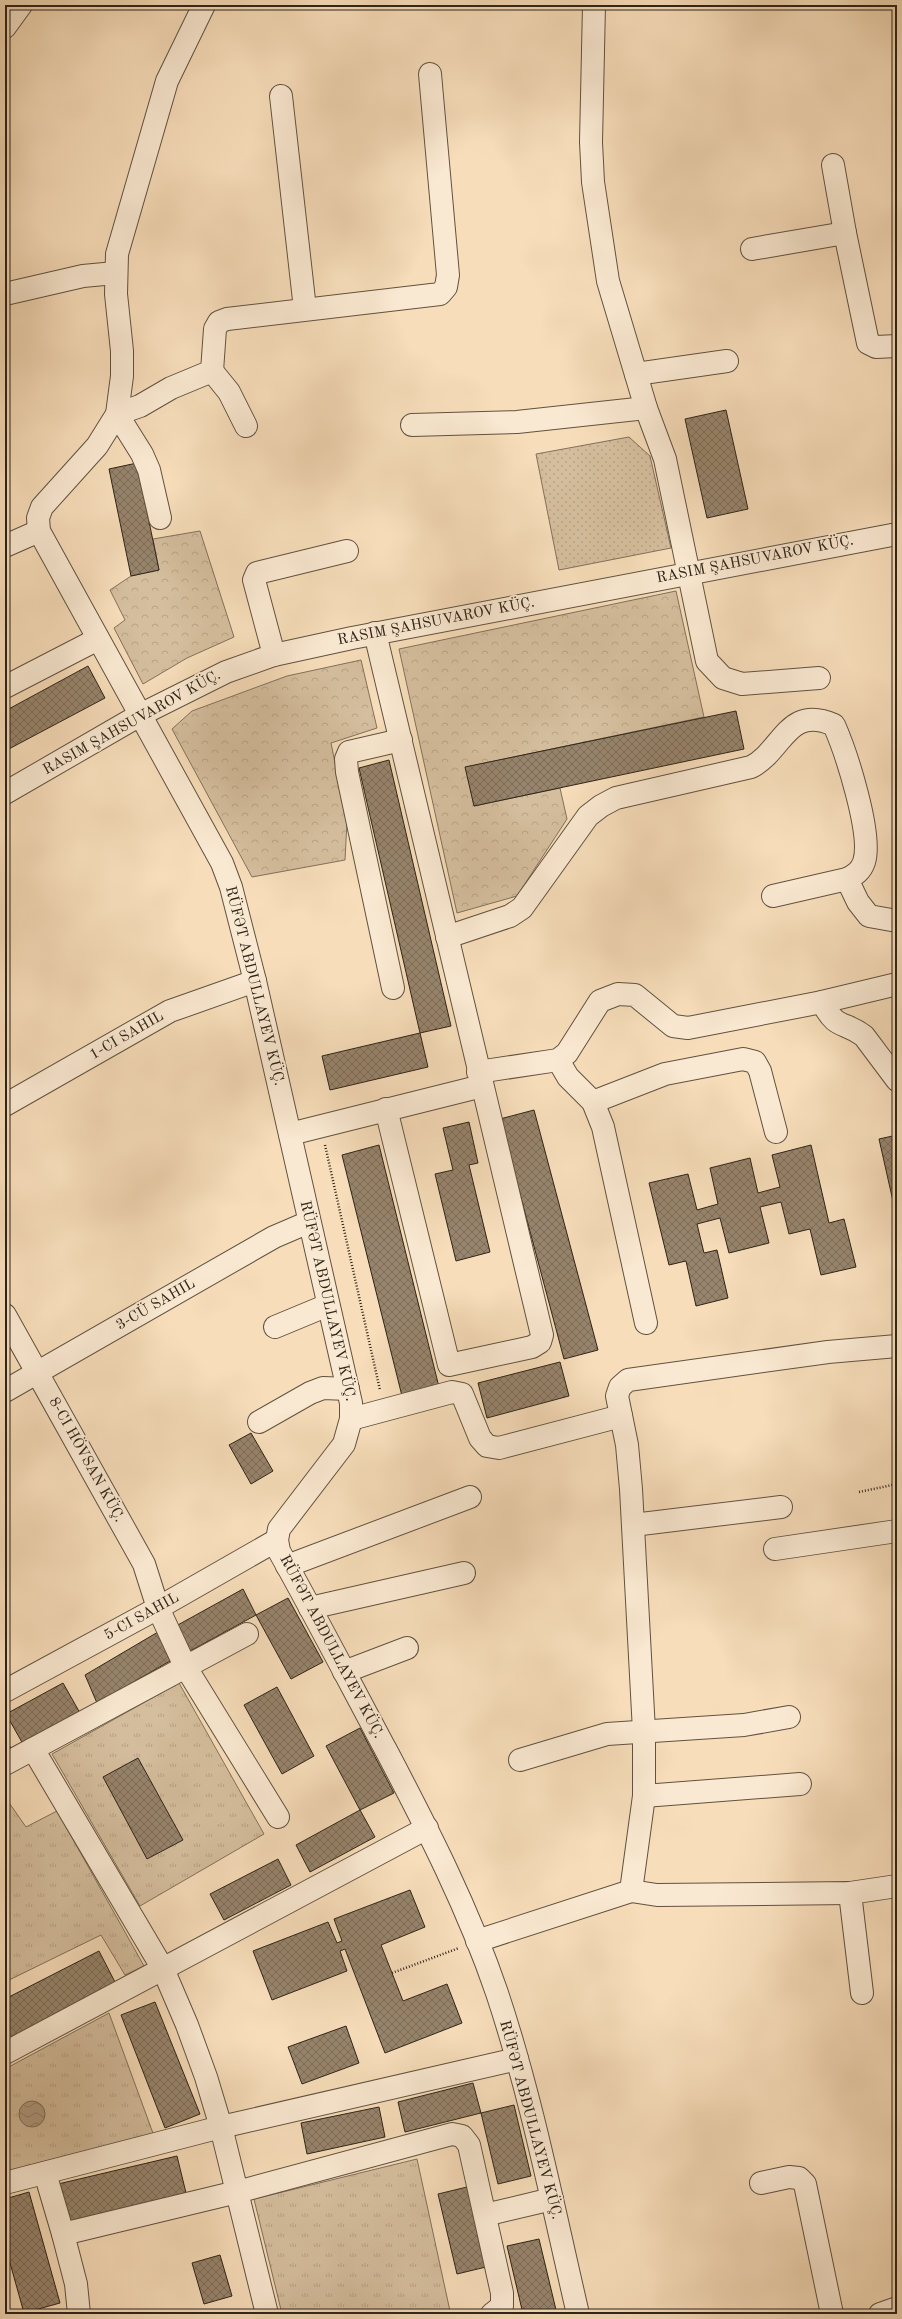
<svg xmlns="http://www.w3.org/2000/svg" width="902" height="2319" viewBox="0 0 902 2319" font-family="'Old Standard TT',serif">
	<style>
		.grass { fill: url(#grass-dots); stroke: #82715b }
		.forest { fill: url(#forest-crowns); stroke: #82715b }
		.park { fill: url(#park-tufts); stroke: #82715b }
		.water { fill: url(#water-waves); stroke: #7e6d58 }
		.building { fill: url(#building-cross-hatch); stroke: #2e2418 }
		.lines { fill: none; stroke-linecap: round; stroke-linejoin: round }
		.minor-casing { stroke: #605240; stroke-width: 24 }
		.path { stroke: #2e2418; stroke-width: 2.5; stroke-dasharray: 1 2; stroke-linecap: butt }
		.minor { stroke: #fae9d2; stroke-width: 22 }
		.labels { text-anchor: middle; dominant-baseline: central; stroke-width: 4; stroke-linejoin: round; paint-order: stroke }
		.street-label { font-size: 15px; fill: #2e2418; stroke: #fae9d2 }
	</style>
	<defs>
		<pattern id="grass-dots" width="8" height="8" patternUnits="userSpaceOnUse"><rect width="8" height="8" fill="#d5be9e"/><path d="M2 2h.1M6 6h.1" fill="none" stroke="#b7a387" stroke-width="1.8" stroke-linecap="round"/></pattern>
		<pattern id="forest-crowns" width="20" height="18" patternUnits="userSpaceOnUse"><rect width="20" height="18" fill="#d5be9e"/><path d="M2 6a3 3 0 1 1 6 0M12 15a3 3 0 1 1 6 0" fill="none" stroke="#b7a387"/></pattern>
		<pattern id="park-tufts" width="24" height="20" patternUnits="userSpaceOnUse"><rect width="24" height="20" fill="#d5be9e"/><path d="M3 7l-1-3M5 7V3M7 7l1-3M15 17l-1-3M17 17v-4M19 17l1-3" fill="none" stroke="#b7a387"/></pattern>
		<pattern id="water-waves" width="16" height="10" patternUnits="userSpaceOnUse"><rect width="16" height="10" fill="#b39e83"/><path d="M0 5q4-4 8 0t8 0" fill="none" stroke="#92816a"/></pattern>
		<pattern id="building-cross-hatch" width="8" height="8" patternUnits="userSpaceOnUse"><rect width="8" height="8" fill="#97846c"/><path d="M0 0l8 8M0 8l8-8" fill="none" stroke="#7c6c58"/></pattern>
	</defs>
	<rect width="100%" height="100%" fill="#f7ddba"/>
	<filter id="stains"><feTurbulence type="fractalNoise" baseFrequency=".005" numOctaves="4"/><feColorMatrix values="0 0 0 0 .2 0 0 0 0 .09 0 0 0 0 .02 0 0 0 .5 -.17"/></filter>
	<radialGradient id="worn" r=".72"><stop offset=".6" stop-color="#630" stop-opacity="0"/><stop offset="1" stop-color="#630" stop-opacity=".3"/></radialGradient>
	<polygon class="grass" points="629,437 650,456 671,548 559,570 536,454"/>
	<g class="forest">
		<polygon points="200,531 234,637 187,658 143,684 114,628 125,620 110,590 131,576 159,570 153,539"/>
		<polygon points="676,591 704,717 466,767 474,806 560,788 567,819 517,896 457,913 399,649"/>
		<polygon points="361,660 377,728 331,743 347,822 345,860 252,877 172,729 192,711 287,676"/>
	</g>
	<g class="park">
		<polygon points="179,1683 264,1834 140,1906 52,1754"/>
		<polygon points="5,1797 26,1827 57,1811 144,1966 125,1975 101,1935 5,1982"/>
		<polygon points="109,2013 154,2136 5,2174 5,2069"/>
		<polygon points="417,2159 450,2311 440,2314 282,2314 254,2199"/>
	</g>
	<circle class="water" cx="32" cy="2114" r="13"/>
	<g class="building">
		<polygon points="726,410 748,509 707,518 685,419"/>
		<polygon points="137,463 159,570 131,576 109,469"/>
		<polygon points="88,666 105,698 5,751 5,711"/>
		<polygon points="736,711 744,749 474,806 465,767"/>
		<polygon points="389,760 451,1026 420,1033 359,768"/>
		<polygon points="420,1033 428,1067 330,1090 322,1056"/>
		<polygon points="534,1110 598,1350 564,1359 500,1119"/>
		<polygon points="469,1122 478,1163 469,1165 490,1252 456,1261 435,1174 453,1170 443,1128"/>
		<polygon points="897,1135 897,1219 879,1139"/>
		<polygon points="379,1145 439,1387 402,1396 342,1155"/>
		<polygon points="811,1145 829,1223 844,1219 856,1267 821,1275 810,1229 789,1234 781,1202 760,1207 769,1243 729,1253 720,1218 697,1224 704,1253 717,1250 728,1298 696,1306 686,1261 669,1265 649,1183 688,1174 697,1210 718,1204 710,1168 750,1158 758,1193 780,1187 772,1155"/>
		<polygon points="560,1362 569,1396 487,1418 478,1383"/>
		<polygon points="251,1433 273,1471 251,1484 229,1445"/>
		<polygon points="243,1589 256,1615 190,1651 176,1626"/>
		<polygon points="288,1598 323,1662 291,1679 256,1615"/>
		<polygon points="158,1632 170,1661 97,1703 85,1675"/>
		<polygon points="63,1683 80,1713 23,1744 6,1714"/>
		<polygon points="277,1687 314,1756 282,1774 244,1705"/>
		<polygon points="360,1728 394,1793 360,1810 326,1746"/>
		<polygon points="5,1736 13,1753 5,1757"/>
		<polygon points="138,1758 183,1840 147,1859 103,1777"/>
		<polygon points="360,1810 375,1837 310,1872 296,1845"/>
		<polygon points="278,1859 291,1885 224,1920 210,1894"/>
		<polygon points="410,1890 425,1927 381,1945 403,2001 447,1984 462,2023 385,2053 345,1949 340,1951 347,1971 272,2000 253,1951 328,1922 337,1943 342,1941 334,1919"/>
		<polygon points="99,1951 116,1984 10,2038 5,2029 5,1999"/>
		<polygon points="155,2002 200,2114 165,2128 121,2015"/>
		<polygon points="346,2026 359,2063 302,2084 288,2047"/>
		<polygon points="473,2083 481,2113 405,2132 398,2102"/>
		<polygon points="514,2105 531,2176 498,2184 481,2113"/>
		<polygon points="379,2107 385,2137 307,2154 301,2123"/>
		<polygon points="177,2156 187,2197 68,2225 58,2184"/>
		<polygon points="467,2187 486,2267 457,2274 438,2194"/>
		<polygon points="29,2192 60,2303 24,2313 5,2245 5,2199"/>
		<polygon points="539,2239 557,2314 523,2314 507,2246"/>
		<polygon points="220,2255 232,2296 204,2304 192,2263"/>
	</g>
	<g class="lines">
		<defs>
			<g id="minor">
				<path d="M204 5 167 81 117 254 116 294 122 351V376L117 414 97 446 42 507 38 518 39 531 222 863 231 887 255 981 351 1403V1419L344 1444 279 1529 277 1540 279 1551C316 1617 351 1685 387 1752 428 1830 468 1908 497 1993 532 2098 553 2207 578 2314"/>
				<polyline points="594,5 591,142 593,182 608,281 646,408 665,459 707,661 723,678 742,684 819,678"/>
				<polyline points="5,27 21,5"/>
				<polyline points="281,96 305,309"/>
				<polyline points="833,165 845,233 868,343 876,347 897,346"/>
				<polyline points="752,249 845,233"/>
				<polyline points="5,294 83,276 115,273"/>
				<polyline points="212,371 229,392 246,426"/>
				<polyline points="636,374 727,361"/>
				<polyline points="412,425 517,422 646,408"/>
				<polyline points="160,518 149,470 142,454 117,414 140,406 171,388 212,371 215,329 219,322 227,319 440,294 446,287 448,275 430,74"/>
				<polyline points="5,546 39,531"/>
				<polyline points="375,633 542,1335 540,1342 532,1347 449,1365 386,1109"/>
				<polyline points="274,655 254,580 257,573 347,551"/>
				<polyline points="5,687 98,639"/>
				<polyline points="5,793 140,715 226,672 274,655 352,638 897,534"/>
				<polyline points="847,879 858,902 869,916 897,921"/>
				<path d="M447 937 510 916 522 908 588 816 601 806 616 798 751 767C783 751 787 704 834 725 846 752 873 835 864 862 861 871 855 875 847 879L773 896"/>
				<polyline points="393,988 347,772 346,759 349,752 401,740"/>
				<path d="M822 1002C837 1031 843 1020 864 1036L897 1080"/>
				<polyline points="558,1060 568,1077 593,1102 603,1127 646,1323"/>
				<polyline points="478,1072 558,1060 567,1053 600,1001 618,994 635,995 673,1026 688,1028 822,1002 897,984"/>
				<polyline points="593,1102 665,1074 743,1059 755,1062 760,1071 776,1132"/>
				<polyline points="5,1105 170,1011 255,981"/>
				<polyline points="290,1134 482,1086"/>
				<polyline points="5,1315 144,1564 158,1608 185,1666 278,1817"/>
				<polyline points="275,1327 328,1305"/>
				<polyline points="5,1391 274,1237 309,1222"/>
				<polyline points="351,1419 452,1392 462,1394 480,1438 487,1446 499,1448 621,1416"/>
				<polyline points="259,1422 310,1393 323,1388 348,1389"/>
				<polyline points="633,1525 781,1507"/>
				<polyline points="775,1549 897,1531"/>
				<polyline points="287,1566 470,1497"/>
				<polyline points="310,1608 464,1573"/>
				<polyline points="344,1672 407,1648"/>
				<polyline points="5,1691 158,1608 277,1540"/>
				<polyline points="33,1749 163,1969 187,2025 206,2077 221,2127 267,2314"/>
				<polyline points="520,1760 607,1734 744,1725 789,1717"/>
				<polyline points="5,1764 247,1634"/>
				<polyline points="644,1796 800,1784"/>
				<polyline points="631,1891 657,1895 850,1893 897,1886"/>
				<polyline points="850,1893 862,1993"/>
				<polyline points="477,1941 631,1891 644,1796 644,1731 631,1489 627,1445 617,1396 620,1387 628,1380 828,1352 897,1346"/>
				<polyline points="5,2053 427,1828"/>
				<polyline points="45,2173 63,2234"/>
				<polyline points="5,2183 221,2127 517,2059"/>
				<polyline points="761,2183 789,2177 799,2178 805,2184 832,2314"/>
				<polyline points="485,2215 552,2199"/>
				<polyline points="79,2314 76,2284 63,2234 237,2192 452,2134 462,2136 469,2145 502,2293 502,2306 492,2314"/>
				<polyline points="880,2314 897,2308"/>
			</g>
		</defs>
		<use href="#minor" class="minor-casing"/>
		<g class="path">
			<polyline points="325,1145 380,1390"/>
			<polyline points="859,1492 897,1484"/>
			<polyline points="392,1973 459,1948"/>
		</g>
		<use href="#minor" class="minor"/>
	</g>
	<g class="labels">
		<g class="street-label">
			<text transform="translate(755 560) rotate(-11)">RASIM ŞAHSUVAROV KÜÇ.</text>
			<text transform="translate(436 622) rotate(-11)">RASIM ŞAHSUVAROV KÜÇ.</text>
			<text transform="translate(132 723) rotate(-29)">RASIM ŞAHSUVAROV KÜÇ.</text>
			<text transform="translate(254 986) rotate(76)">RÜFƏT ABDULLAYEV KÜÇ.</text>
			<text transform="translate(127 1036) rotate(-30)">1-CI SAHIL</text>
			<text transform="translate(327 1301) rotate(77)">RÜFƏT ABDULLAYEV KÜÇ.</text>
			<text transform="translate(156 1305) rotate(-30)">3-CÜ SAHIL</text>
			<text transform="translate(86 1460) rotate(61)">8-CI HÖVSAN KÜÇ.</text>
			<text transform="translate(142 1617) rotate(-29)">5-CI SAHIL</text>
			<text transform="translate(331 1647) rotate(62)">RÜFƏT ABDULLAYEV KÜÇ.</text>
			<text transform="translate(530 2120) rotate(75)">RÜFƏT ABDULLAYEV KÜÇ.</text>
		</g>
	</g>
	<rect width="902" height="2319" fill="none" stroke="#f7ddba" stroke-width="20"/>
	<rect x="6" y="6" width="890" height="2307" fill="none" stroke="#2e2418" stroke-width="2"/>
	<rect x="10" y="10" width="882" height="2299" fill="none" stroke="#2e2418"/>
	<rect width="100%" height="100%" filter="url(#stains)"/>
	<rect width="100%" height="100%" fill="url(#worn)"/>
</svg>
